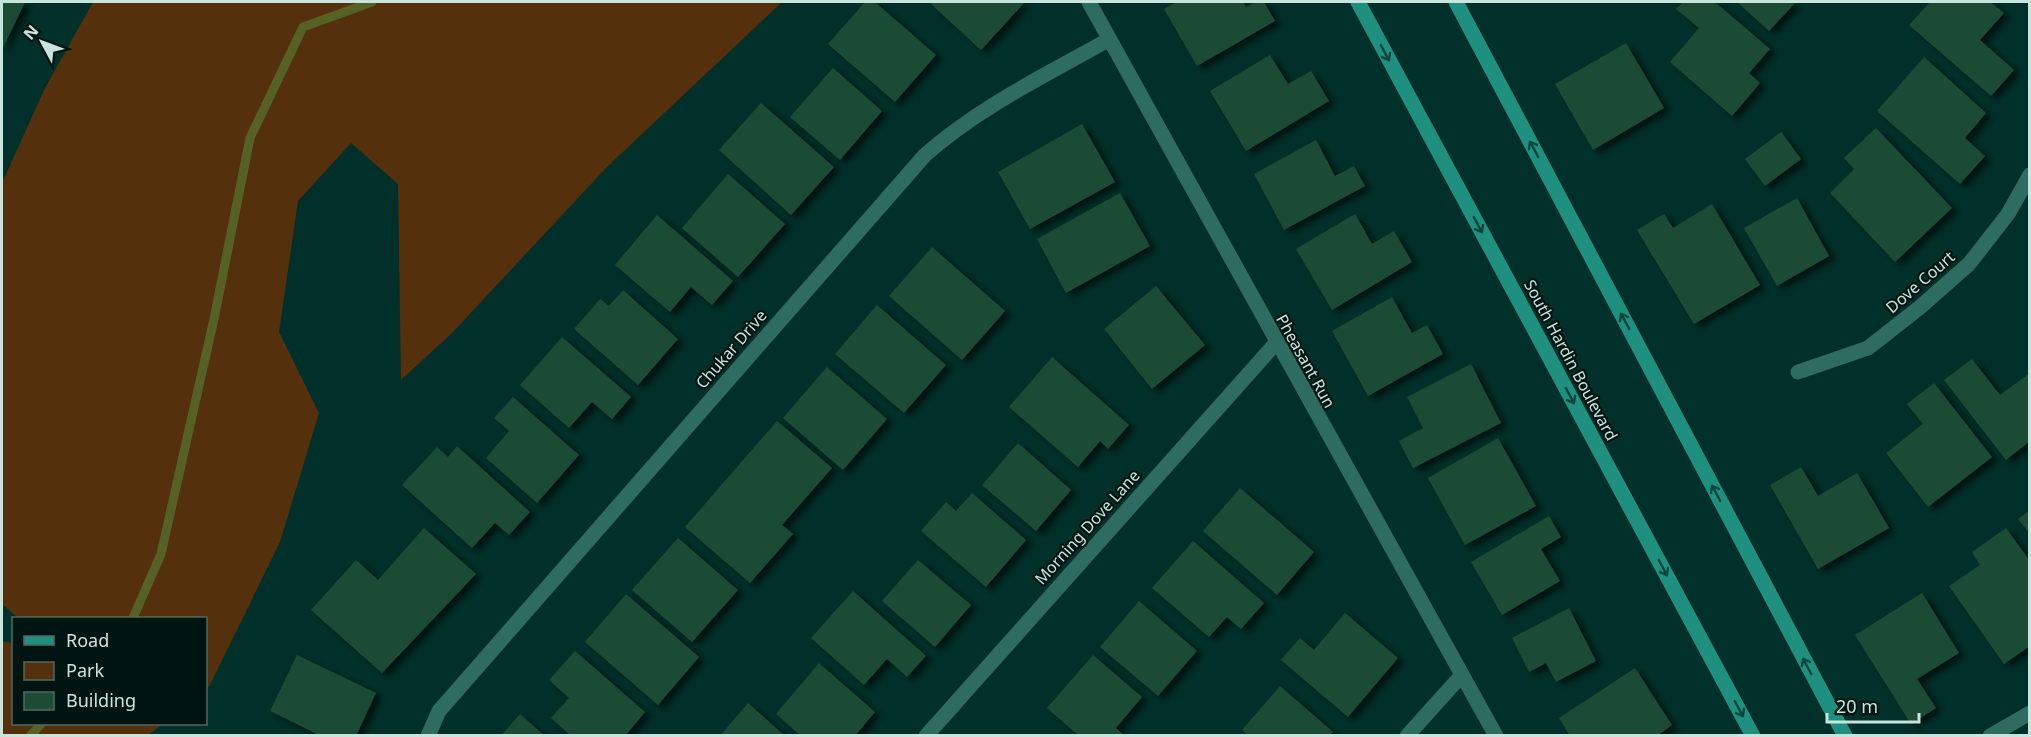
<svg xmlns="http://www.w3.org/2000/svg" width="2031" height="737" viewBox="0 0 2031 737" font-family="'Noto Sans',sans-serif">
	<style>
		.green { fill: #55300d }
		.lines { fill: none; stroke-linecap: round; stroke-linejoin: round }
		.stream { stroke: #566225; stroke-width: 9 }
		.building { fill: #1d4b34; filter: url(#shadow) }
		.minor { stroke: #2e6b60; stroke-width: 15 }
		.secondary { stroke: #1f907f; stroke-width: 15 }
		.oneway { stroke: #0c463d }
		.labels { text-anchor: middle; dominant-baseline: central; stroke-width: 4.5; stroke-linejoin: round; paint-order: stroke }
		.street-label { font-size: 16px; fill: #c7e4dd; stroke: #001511 }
	</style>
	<defs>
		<filter id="shadow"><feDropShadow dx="6" dy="4" stdDeviation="3" flood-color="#0009"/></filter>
	</defs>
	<rect width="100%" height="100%" fill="#003029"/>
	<g class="green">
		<polygon points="93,2 782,2 606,168 452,333 401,380 398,184 351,143 298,201 279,332 319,413 280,542 210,685 206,689 206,618 18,618 2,604 2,183 44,90"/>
		<polygon points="2,641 13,643 14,724 163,724 148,735 2,735"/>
	</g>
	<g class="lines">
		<g class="stream">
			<polyline points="133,618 161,554 214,319 250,138 303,27 372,2"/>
			<polyline points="30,736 41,724"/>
		</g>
	</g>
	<g class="building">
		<polygon points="2,2 25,2 2,50"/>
		<polygon points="865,2 875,2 936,55 895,102 828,44"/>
		<polygon points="933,2 1025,2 981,50 931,4"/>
		<polygon points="1177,2 1243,2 1246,7 1256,2 1264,2 1275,21 1197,66 1164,9"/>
		<polygon points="1683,2 1715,2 1770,49 1749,73 1760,83 1732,116 1670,62 1699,28 1676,9"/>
		<polygon points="1737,2 1796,2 1769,31"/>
		<polygon points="1930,2 1990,2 2004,13 1980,40 2014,70 1991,96 1909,25"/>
		<polygon points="1626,43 1664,108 1593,150 1555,84"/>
		<polygon points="1270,55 1288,84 1311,71 1329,101 1246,151 1210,91"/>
		<polygon points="1924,57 1986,113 1965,138 1985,156 1960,184 1877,111"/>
		<polygon points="833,68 882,111 840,160 790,117"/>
		<polygon points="761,103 834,167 791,215 719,150"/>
		<polygon points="1082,124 1115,182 1030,229 998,172"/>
		<polygon points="1876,128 1952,208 1895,262 1830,193 1854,169 1844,158"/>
		<polygon points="1781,132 1801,159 1765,186 1745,159"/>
		<polygon points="1316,140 1335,176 1354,166 1365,186 1284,230 1254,174"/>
		<polygon points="728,174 785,224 738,277 682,228"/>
		<polygon points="1120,193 1150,246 1066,293 1037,239"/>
		<polygon points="1797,198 1829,256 1777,286 1744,228"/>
		<polygon points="1712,204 1760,285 1694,324 1637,230 1664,214 1673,228"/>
		<polygon points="1355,214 1372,244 1394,231 1412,262 1332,310 1296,249"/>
		<polygon points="657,215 733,281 712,305 691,287 670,312 615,265"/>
		<polygon points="932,247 1005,311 962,360 889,296"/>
		<polygon points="1156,286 1205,345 1152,389 1104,329"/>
		<polygon points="623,290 678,339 638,385 574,329 600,299 609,306"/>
		<polygon points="1392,297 1412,333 1427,325 1443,354 1368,396 1332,331"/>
		<polygon points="877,305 946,365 904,413 835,354"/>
		<polygon points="562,337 631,397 612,419 592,402 569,428 520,385"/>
		<polygon points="1052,357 1129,425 1108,449 1100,441 1078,467 1009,407"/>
		<polygon points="1972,359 2000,395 2030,373 2030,441 2006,460 1944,380"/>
		<polygon points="1471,364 1501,423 1413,468 1399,441 1423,428 1407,397"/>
		<polygon points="827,367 887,419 843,470 783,418"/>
		<polygon points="1934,383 1992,457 1928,507 1886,453 1923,424 1907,404"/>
		<polygon points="513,397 579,455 537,503 486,458 509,431 494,418"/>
		<polygon points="777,421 832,468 782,525 793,534 750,583 685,527"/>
		<polygon points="1498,438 1536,506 1465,545 1428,478"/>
		<polygon points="1018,443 1071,490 1036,531 982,485"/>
		<polygon points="457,446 530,512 509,535 495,523 472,548 402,485 437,447 448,457"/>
		<polygon points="1801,467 1818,496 1857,473 1889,528 1818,569 1770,485"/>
		<polygon points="1240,488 1314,552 1277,595 1203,531"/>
		<polygon points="972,493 1026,540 986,587 921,531 946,502 956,511"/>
		<polygon points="2030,510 2030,534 2018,519"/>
		<polygon points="1549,516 1561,537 1541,549 1560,581 1502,615 1471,562"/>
		<polygon points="424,528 476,574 382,673 311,610 356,560 378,580"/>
		<polygon points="2006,528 2030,561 2030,646 2004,664 1949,586 1980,565 1972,552"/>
		<polygon points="678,538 738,590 692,642 632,590"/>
		<polygon points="1193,541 1264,603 1241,629 1227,617 1209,637 1152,588"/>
		<polygon points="918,560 971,605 935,647 882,601"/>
		<polygon points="853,591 926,656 907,677 887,659 864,685 811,638"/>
		<polygon points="1922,593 1959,653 1917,679 1936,708 1911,724 1855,635"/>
		<polygon points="626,594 699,657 658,705 585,642"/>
		<polygon points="1139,601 1197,651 1158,696 1100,647"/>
		<polygon points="1569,608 1596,661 1556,682 1546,663 1529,672 1512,638"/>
		<polygon points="1345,613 1398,658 1348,717 1281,660 1300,638 1314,650"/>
		<polygon points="575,651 645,712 625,736 571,736 551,718 569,698 549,680"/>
		<polygon points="297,655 376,693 356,736 321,736 270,711"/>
		<polygon points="1093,655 1142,697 1116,728 1125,736 1079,736 1047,708"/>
		<polygon points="819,663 875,712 855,736 801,736 776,714"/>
		<polygon points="1635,668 1672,725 1657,736 1570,736 1559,718"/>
		<polygon points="1280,686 1333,732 1329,736 1249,736 1242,730"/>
		<polygon points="748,703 785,736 720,736"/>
		<polygon points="520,714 545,736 501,736"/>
	</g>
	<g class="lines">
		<g class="minor">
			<polyline points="1089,2 1496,736"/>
			<polyline points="1798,372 1868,348 1919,308 1969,264 2008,214 2030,175"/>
			<path d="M428 736 439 711 925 155C979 107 1046 75 1108 40"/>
			<polyline points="926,736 1276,343"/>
			<polyline points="1407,736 1461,676"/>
			<polyline points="1990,736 2030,713"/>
		</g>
		<g class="secondary">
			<polyline points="1358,2 1753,736"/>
			<polyline points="1456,2 1845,736"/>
		</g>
	</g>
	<defs><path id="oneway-shaft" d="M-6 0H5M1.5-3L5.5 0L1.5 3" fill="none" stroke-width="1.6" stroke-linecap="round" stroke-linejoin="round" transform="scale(1.5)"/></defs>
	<g class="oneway">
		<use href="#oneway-shaft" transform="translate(1385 53) rotate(62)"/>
		<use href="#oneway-shaft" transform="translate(1534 149) rotate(-118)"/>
		<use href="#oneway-shaft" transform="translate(1478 225) rotate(62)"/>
		<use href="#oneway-shaft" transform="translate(1625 321) rotate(-118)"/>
		<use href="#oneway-shaft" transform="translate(1570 396) rotate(62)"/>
		<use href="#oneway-shaft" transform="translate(1716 493) rotate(-118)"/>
		<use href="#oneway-shaft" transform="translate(1663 568) rotate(62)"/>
		<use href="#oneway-shaft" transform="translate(1807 666) rotate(-118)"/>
		<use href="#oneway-shaft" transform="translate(1739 709) rotate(62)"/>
	</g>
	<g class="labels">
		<g class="street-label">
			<text transform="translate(1920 282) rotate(-41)">Dove Court</text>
			<text transform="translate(731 349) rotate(-49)">Chukar Drive</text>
			<text transform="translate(1571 360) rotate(62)">South Hardin Boulevard</text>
			<text transform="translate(1306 361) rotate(61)">Pheasant Run</text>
			<text transform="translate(1087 527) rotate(-48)">Morning Dove Lane</text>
		</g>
	</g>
	<rect width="2031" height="737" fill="none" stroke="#c7e4dd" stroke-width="6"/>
	<rect x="12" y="617" width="195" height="108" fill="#001511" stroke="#506863" stroke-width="1.5"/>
	<rect x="24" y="636" width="30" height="9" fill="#1f907f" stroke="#506863" stroke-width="1.5"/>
	<text x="66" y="647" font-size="18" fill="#c7e4dd">Road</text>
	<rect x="24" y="662" width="30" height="18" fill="#55300d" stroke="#506863" stroke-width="1.5"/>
	<text x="66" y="677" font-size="18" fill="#c7e4dd">Park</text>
	<rect x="24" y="692" width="30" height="18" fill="#1d4b34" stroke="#506863" stroke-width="1.5"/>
	<text x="66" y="707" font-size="18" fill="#c7e4dd">Building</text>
	<g transform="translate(42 42) rotate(311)" stroke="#001511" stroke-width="4.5" paint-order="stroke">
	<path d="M0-4.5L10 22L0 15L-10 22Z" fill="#c7e4dd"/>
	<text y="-9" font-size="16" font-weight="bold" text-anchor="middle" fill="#c7e4dd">N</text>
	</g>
	<path d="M1827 713v9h92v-9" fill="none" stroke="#c7e4dd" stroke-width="3"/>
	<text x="1836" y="713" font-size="18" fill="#c7e4dd" stroke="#001511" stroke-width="4.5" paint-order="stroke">20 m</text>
</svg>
